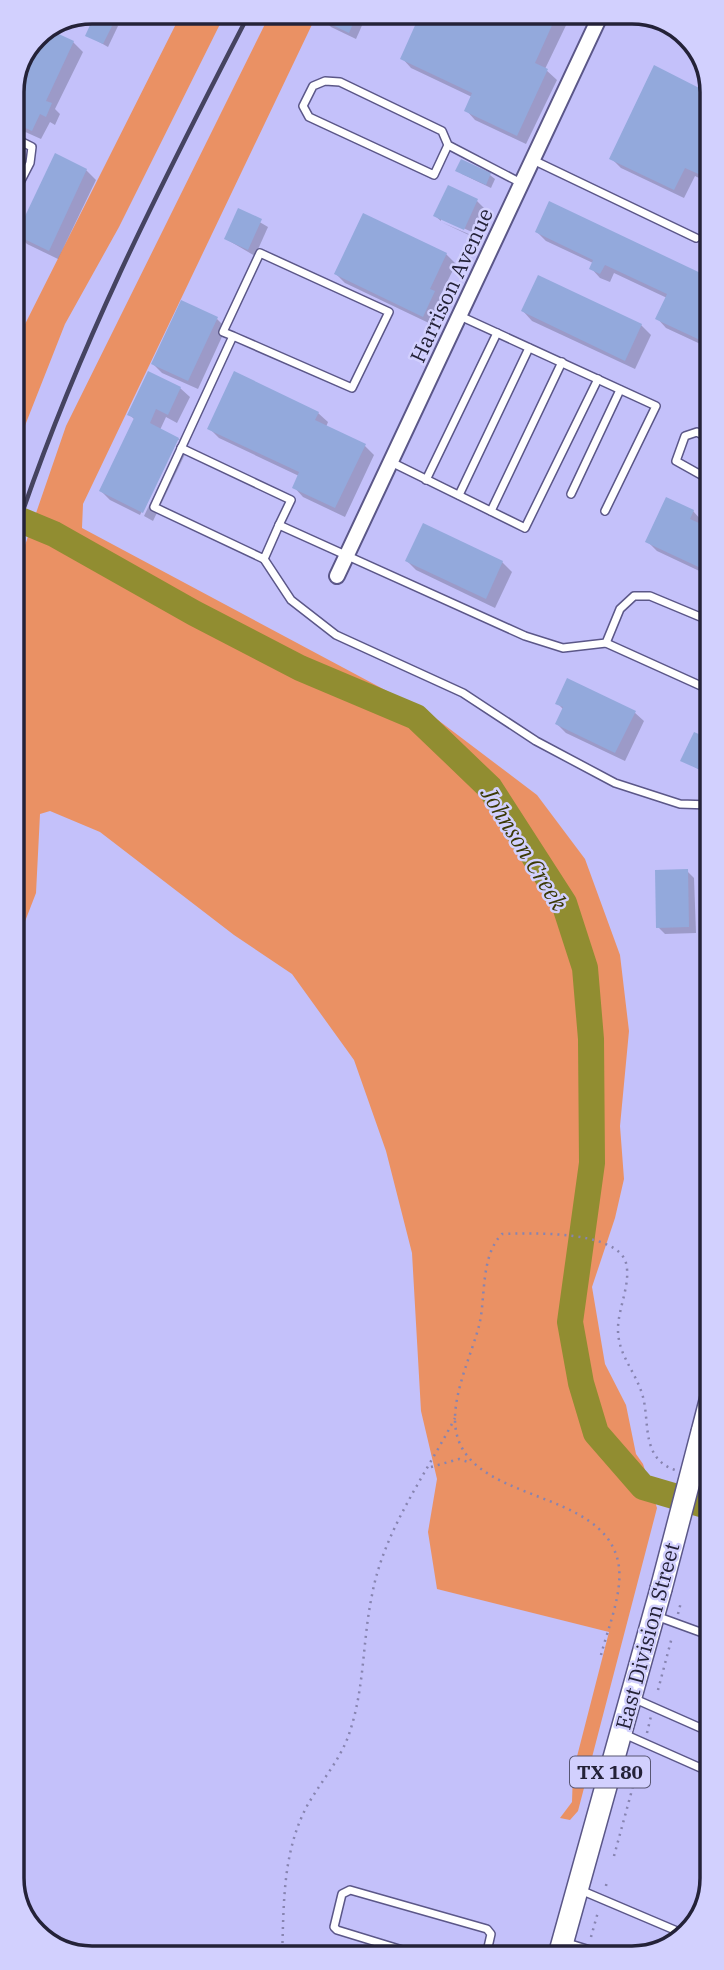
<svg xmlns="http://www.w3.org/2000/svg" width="724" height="1970" viewBox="0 0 724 1970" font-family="'IBM Plex Serif',serif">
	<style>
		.green { fill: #ea9164 }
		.shadow { fill: #0003 }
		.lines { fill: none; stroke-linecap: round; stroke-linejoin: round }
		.river { stroke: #918d31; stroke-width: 26 }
		.building { fill: #93a9dc }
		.service-casing { stroke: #5b5788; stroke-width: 10 }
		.minor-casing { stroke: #5b5788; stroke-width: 18 }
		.primary-casing { stroke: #5b5788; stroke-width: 24 }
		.path { stroke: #8784b0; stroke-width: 2.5; stroke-dasharray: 2 5; stroke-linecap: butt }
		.service { stroke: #fff; stroke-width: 7 }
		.minor { stroke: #fff; stroke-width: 14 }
		.primary { stroke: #fff; stroke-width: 21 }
		.rail { stroke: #454360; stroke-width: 4.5 }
		.primary-bridge-casing { stroke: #5b5788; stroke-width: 24; stroke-linecap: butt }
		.primary-bridge { stroke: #fff; stroke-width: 21 }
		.labels { text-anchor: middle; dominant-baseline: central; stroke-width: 5; stroke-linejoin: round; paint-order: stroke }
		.shield { fill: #d2d0fe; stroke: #585673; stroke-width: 2 }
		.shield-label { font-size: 19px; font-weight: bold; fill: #242238 }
		.street-label { font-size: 21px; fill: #242238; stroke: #d2d0fe }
		.water-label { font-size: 23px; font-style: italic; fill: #3b3905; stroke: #d2d0fe }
		.rim { fill: none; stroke: #242238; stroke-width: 3.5 }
	</style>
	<rect width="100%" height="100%" fill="#c4c1fa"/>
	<g class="green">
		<polygon points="182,12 226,12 119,227 65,324 13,456 13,348"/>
		<polygon points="271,12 318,12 83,504 82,528 430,714 537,795 585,859 620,955 629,1031 620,1126 624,1179 615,1218 592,1287 605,1364 626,1405 636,1454 643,1464 657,1508 578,1811 570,1820 560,1818 572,1802 573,1772 609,1632 437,1589 428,1532 437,1479 421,1411 412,1253 386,1151 354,1060 292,974 234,935 100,832 50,811 40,814 36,893 14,950 13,580 66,426"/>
		<polygon points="15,1570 19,1670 15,1671"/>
	</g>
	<g class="shadow">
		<polygon points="327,12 368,12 356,39 331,27 324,20"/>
		<polygon points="423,12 566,12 570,17 545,69 557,80 526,144 475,120 466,110 472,97 411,68 402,58"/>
		<polygon points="114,22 118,26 108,47 87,35"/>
		<polygon points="48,30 73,42 83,52 55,109 60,114 55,125 50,122 41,139 12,126 12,87 36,35"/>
		<polygon points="709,95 709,183 695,176 684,198 621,168 611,158"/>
		<polygon points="462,162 490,175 495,179 491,188 462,174 458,170"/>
		<polygon points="86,170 96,180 58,259 27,244 18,235"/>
		<polygon points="477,201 484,208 471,236 441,222 471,235 472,232 441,218 441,221 435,216"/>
		<polygon points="550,204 709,279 709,348 666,328 657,318 667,298 614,273 610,282 600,278 591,268 593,263 546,241 537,232"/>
		<polygon points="239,210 268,227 255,256 226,239"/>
		<polygon points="364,215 446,254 456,264 439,298 443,302 433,325 345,283 336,274"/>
		<polygon points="523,311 641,325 651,335 635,369 532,321"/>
		<polygon points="217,319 226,328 198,389 162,373 153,364"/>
		<polygon points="180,388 190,397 177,423 166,417 160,430 180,440 176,440 140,515 110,500 101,491 135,420 129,414"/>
		<polygon points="318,413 328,422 326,427 365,446 374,455 345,517 303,497 294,487 299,476 219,438 209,428"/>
		<polygon points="180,441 188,448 153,521 144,516"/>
		<polygon points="693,511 702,521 700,525 710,530 710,576 657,551 647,541"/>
		<polygon points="424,525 502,562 512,572 495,608 416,570 407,561"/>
		<polygon points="557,703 634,712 644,721 625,761 566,733 557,724 564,710"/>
		<polygon points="710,741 710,774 709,775 682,760"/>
		<polygon points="687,871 694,878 696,933 665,934 658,927"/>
	</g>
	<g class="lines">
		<polyline class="river" points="13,517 54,534 194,613 300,668 416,717 490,788 564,903 585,968 591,1039 592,1163 570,1322 581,1383 596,1433 643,1487 711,1507"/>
	</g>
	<g class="building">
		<polygon points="96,12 115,20 103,44 85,36"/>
		<polygon points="325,12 358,12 349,33 322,20"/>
		<polygon points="421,12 558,12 535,63 548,69 517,136 464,111 472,93 400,59"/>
		<polygon points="50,30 74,41 46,101 52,103 46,117 40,114 32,131 12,122 12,87 36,35"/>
		<polygon points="654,65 709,93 709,115 701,131 709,135 709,163 703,176 685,168 674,190 609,159"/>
		<polygon points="55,153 87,169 49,251 16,235"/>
		<polygon points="461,159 491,173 486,185 455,171"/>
		<polygon points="448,185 478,199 464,230 433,216"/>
		<polygon points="549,201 709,277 709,320 700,340 655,319 667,294 605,265 600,274 589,269 593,260 535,232"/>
		<polygon points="238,208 262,219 248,250 224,239"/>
		<polygon points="363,213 447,253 430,289 435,291 423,317 334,274"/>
		<polygon points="538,275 642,324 625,361 521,311"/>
		<polygon points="181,300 218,317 188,381 151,364"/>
		<polygon points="148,371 181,387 168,415 156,409 150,423 179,438 143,513 99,491 134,418 127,415"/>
		<polygon points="234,371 319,412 315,420 366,444 335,508 292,488 299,472 207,429"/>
		<polygon points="666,497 694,510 690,519 710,528 710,559 705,570 645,542"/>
		<polygon points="423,523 503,561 486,599 405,561"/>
		<polygon points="567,678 636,711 615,753 555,724 563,707 555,704"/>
		<polygon points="694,732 710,739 710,761 705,772 680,761"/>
		<polygon points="688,869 689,927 656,928 655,870"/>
	</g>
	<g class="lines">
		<defs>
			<g id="service">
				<polyline points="393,20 397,12"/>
				<polyline points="12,137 32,147 30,163 13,196"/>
				<polyline points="448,145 442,131 340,82 325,81 313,86 303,106 309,117 434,175 448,145 521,183"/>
				<polyline points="533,160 696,238"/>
				<polyline points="460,316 656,406 605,511"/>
				<polyline points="233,336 223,332 260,253 389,312 352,388 233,336 154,507 264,559 279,525 525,636 563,648 606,643 620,609 634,596 650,596 710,621"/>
				<polyline points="709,439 697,432 685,436 676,461 710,480"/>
				<polyline points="181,448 291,500 279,525"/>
				<polyline points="391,462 525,528 598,379"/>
				<polyline points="426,480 497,333"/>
				<polyline points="571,494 620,390"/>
				<polyline points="459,495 529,348"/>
				<polyline points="491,511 562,362"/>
				<polyline points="264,559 291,600 336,635 463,693 536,741 615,783 680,804 710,805"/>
				<polyline points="606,643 710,690"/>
				<polyline points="656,1616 711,1636"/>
				<polyline points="635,1699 712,1733"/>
				<polyline points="624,1734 712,1773"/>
				<polyline points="578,1889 684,1934"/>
				<polyline points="564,1942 606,1955"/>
				<polyline points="422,1956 337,1930 334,1927 342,1894 350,1890 487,1929 491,1934 486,1956"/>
			</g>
			<polyline id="minor" points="337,576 602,12"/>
			<g id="primary">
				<polyline points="702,1432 711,1397"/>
				<polyline points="559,1955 661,1589"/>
			</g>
		</defs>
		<use href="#service" class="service-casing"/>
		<use href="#minor" class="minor-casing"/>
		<use href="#primary" class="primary-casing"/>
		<g class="path">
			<polyline points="431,1467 459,1459 471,1463"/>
			<polyline points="678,1614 681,1602"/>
			<path d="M601 1655C608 1628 622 1595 619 1567 608 1483 455 1507 455 1419 455 1389 471 1355 479 1326 486 1298 480 1256 502 1234 530 1233 617 1230 626 1263 631 1283 619 1306 618 1327 617 1355 636 1371 643 1397 650 1424 641 1458 675 1470"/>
			<polyline points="658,1690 672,1637"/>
			<polyline points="647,1733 651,1716"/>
			<polyline points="614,1856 641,1757"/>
			<polyline points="606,1886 607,1880"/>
			<polyline points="591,1937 598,1912"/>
			<path d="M282 1957C284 1905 282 1853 307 1806 320 1783 339 1761 348 1737 365 1690 362 1643 372 1595 384 1530 425 1476 455 1418"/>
		</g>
		<use href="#service" class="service"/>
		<use href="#minor" class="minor"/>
		<use href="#primary" class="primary"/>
		<path class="rail" d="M13 540C74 354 160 186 250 12"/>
		<defs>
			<polyline id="primary-bridge" points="661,1589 702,1432"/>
		</defs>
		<use href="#primary-bridge" class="primary-bridge-casing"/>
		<use href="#primary-bridge" class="primary-bridge"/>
	</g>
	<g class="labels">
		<rect class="shield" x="570" y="1756.5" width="80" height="31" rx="5"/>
		<g class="shield-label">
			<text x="610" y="1772">TX 180</text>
		</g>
		<g class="street-label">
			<text transform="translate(451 285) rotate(-65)">Harrison Avenue</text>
			<text transform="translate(647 1636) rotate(-75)">East Division Street</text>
		</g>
		<g class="water-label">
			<text transform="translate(525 848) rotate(58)">Johnson Creek</text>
		</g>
	</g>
	<path d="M0 0H724V1970H0ZM92 24H632A68 68 0 0 1 700 92V1878A68 68 0 0 1 632 1946H92A68 68 0 0 1 24 1878V92A68 68 0 0 1 92 24Z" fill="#d2d0fe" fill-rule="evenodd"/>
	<path class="rim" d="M92 24H632A68 68 0 0 1 700 92V1878A68 68 0 0 1 632 1946H92A68 68 0 0 1 24 1878V92A68 68 0 0 1 92 24Z"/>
</svg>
